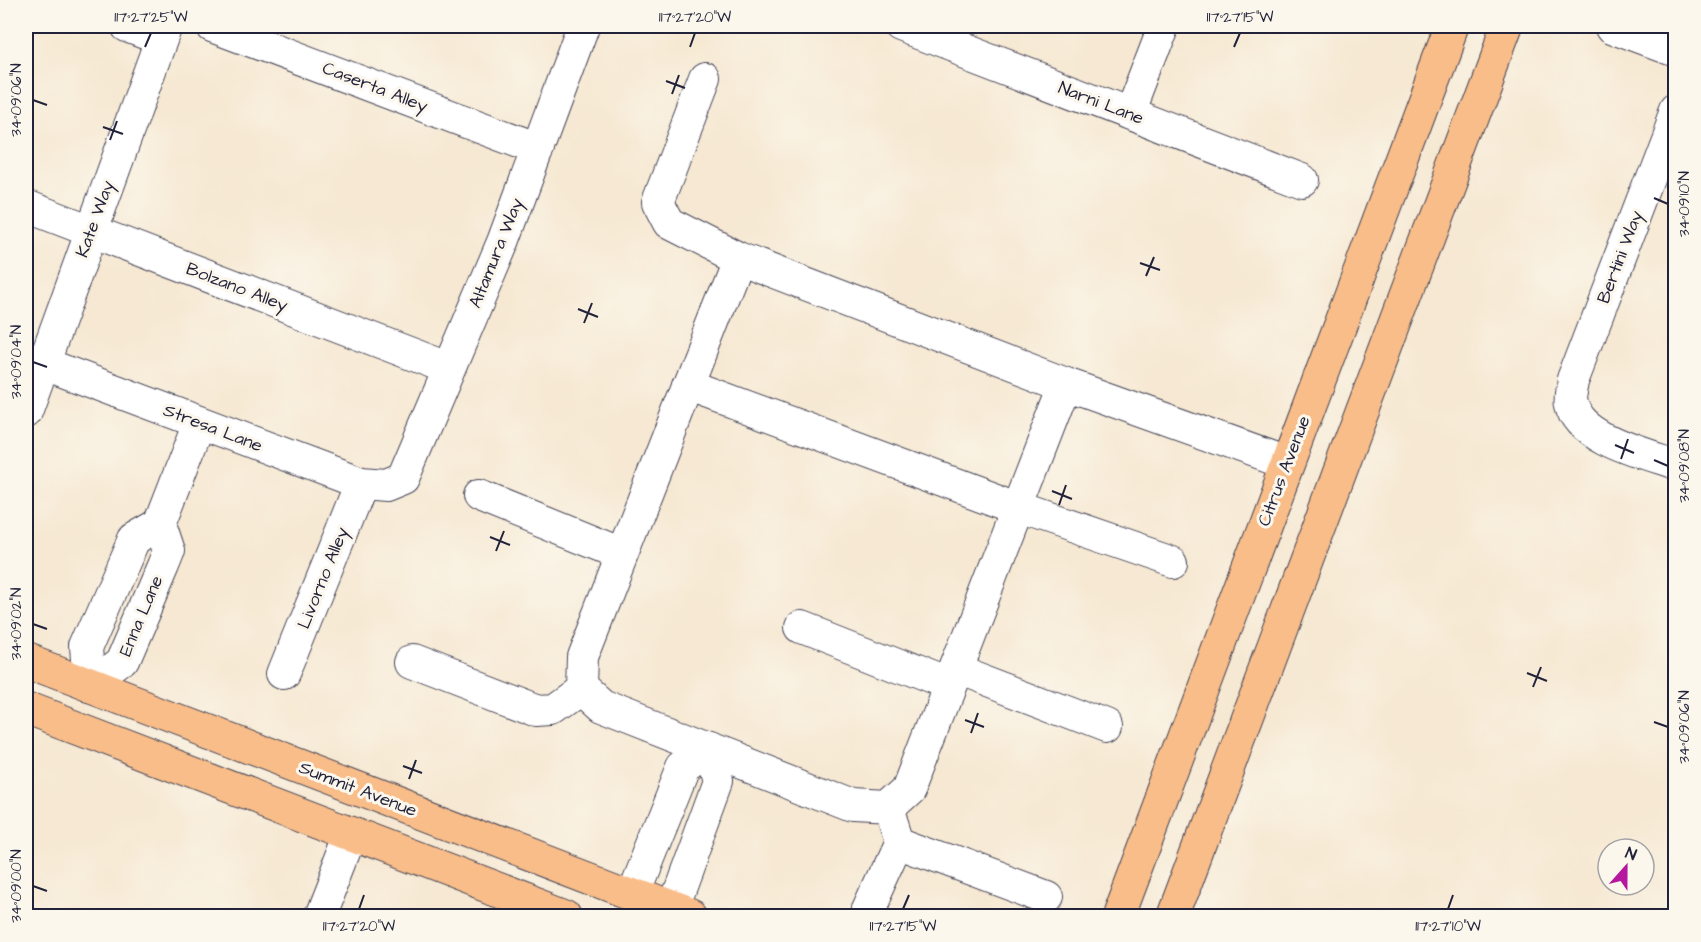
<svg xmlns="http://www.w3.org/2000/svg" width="1701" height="942" viewBox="0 0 1701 942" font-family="'Architects Daughter',sans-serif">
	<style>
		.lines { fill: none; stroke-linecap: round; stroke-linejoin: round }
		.minor-casing { stroke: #424052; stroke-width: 34 }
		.major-casing { stroke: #424052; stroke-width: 35 }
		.minor { stroke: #fff; stroke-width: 32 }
		.major { stroke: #f9bd89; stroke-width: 33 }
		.ticks { fill: none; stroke: #22223b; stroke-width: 2 }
		.labels { text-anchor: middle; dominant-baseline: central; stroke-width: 6; stroke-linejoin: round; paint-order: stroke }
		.street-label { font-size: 18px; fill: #22223b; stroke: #fbf7ec }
		.neatline { fill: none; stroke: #22223b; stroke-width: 2 }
		.ticks-label { font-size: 15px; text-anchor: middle; fill: #22223b }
	</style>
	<rect width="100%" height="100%" fill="#fbf7ec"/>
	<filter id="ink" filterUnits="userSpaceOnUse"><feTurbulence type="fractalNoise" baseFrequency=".0167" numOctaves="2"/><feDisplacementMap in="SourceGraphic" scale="12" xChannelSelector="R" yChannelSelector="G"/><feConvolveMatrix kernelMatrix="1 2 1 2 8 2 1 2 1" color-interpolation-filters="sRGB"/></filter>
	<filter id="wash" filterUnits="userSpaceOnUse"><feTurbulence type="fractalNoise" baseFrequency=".008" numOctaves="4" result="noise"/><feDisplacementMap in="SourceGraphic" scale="24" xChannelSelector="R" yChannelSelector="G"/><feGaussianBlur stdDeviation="1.35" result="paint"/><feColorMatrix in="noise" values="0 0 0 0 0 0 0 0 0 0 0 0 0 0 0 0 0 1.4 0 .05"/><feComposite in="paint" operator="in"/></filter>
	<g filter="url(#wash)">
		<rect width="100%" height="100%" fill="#f6e8d2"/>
	</g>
	<g filter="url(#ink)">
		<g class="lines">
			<defs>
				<g id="minor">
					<polyline points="127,26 161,39"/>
					<polyline points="212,26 538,149"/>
					<polyline points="901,26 1302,180"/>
					<polyline points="1612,26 1676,50"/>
					<polyline points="705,79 658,202 669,223 738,258 1066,384 1287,463"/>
					<path d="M1676 111 1573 380C1572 387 1569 397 1571 403 1578 440 1645 455 1676 466"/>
					<polyline points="1130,114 1164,26"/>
					<polyline points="26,206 448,368"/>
					<polyline points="738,258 582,657 581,689 601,707 853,806 888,808 909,789 1066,384"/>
					<polyline points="26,357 361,483 386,485 403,478 503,242 583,26"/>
					<polyline points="688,385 1019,508 1173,561"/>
					<polyline points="26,412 166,26"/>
					<polyline points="479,496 622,554"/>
					<polyline points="802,628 949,686"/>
					<polyline points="412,662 536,710 553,709 581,689"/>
					<polyline points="956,669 1107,727"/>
					<polyline points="284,674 361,483"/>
					<polyline points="90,686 122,662 163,566 169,551 160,524 199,423"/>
					<polyline points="90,686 87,647 134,539 160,524"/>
					<polyline points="899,842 1046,897"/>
					<polyline points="632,894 683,767 709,749 718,781 671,909"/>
					<polyline points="869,908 899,842 893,823"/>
					<polyline points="319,916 351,834"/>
				</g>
				<g id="major">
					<polyline points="26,661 690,916"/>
					<polyline points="26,709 566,916"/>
					<polyline points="1118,916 1452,26"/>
					<polyline points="1173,916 1507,26"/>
				</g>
			</defs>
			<use href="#minor" class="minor-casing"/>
			<use href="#major" class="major-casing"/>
			<use href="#minor" class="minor"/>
			<use href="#major" class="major"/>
		</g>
	</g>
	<path class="ticks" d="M145 47 151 33M690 47 695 33M1234 47 1240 33M666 81 685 88M672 94 679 75M33 100 47 105M103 127 123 134M110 140 117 121M1654 198 1668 204M1140 263 1160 270M1146 276 1154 257M578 309 598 317M584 323 592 303M33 362 47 367M1615 445 1634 453M1621 459 1628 439M1654 460 1668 466M1052 491 1072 499M1059 505 1066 485M490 537 510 545M496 551 504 531M33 624 47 629M1527 673 1547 681M1533 687 1541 667M965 720 984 727M1654 722 1668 727M971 733 978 713M403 766 422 773M409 779 416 760M33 886 47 891M359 909 364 895M903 909 909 895M1448 909 1453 895"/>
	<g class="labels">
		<g class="street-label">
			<text transform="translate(375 87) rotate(21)">Caserta Alley</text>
			<text transform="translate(1101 103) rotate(21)">Narni Lane</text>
			<text transform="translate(95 219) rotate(-70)">Kate Way</text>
			<text transform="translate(496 253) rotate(-68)">Altamura Way</text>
			<text transform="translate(1620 257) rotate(-69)">Bertini Way</text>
			<text transform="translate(237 287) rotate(21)">Bolzano Alley</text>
			<text transform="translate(213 428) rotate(21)">Stresa Lane</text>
			<text transform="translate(1284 471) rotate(-69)">Citrus Avenue</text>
			<text transform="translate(323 578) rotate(-68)">Livorno Alley</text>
			<text transform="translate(141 616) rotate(-67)">Enna Lane</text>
			<text transform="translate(358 789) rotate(21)">Summit Avenue</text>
		</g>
	</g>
	<rect width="1701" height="942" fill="none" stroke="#fbf7ec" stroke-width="66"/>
	<g transform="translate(1626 867) rotate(21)"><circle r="28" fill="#fbf7ec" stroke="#a4a2a5" stroke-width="1.5"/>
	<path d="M0-4.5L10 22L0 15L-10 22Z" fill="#b5179e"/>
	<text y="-9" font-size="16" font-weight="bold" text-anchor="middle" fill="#22223b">N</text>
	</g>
	<rect x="33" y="33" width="1635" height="876" class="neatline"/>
	<g class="ticks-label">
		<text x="151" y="22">117°27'25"W</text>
		<text x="695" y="22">117°27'20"W</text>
		<text x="1240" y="22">117°27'15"W</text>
		<text transform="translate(16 100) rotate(-90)" y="5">34°09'06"N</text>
		<text transform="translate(1684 204) rotate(-90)" y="5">34°09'10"N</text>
		<text transform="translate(16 362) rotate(-90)" y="5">34°09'04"N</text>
		<text transform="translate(1684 466) rotate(-90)" y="5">34°09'08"N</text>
		<text transform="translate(16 624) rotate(-90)" y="5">34°09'02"N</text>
		<text transform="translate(1684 727) rotate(-90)" y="5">34°09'06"N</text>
		<text transform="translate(16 886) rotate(-90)" y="5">34°09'00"N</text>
		<text x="359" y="931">117°27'20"W</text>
		<text x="903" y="931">117°27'15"W</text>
		<text x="1448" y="931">117°27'10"W</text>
	</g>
</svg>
